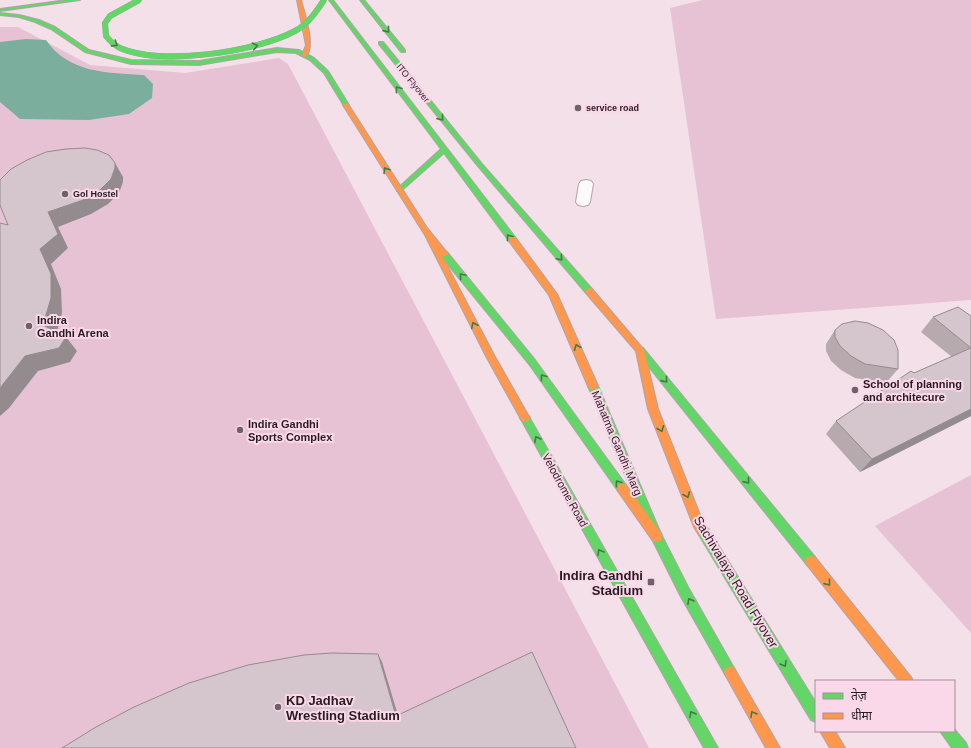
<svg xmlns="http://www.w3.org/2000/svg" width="971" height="748" viewBox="0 0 971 748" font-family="Helvetica,'Noto Sans Devanagari',sans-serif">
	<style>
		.green { fill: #e6c2d4 }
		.water { fill: #7bae9d }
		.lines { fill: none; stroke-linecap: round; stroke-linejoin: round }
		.street-casing { stroke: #b2a4aa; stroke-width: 2 }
		.fast-casing { stroke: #b2a4aa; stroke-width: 2 }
		.slow-casing { stroke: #b2a4aa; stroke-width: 2 }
		.street { fill: #fdfafc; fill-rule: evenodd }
		.fast { fill: #63d668; fill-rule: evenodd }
		.slow { fill: #ff974d; fill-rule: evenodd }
		.fast-bridge-casing { stroke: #9a9f9f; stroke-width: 6; stroke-linecap: butt }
		.fast-bridge { stroke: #63d668; stroke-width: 5.5 }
		.wall { fill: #b6aaaf }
		.shaded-wall { fill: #948b8f }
		.building { fill: #d4c6cc; stroke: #948b8f }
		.oneway { stroke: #467945 }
		.poi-dot { fill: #6f6168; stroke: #fbd8e9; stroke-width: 1.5 }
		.labels { text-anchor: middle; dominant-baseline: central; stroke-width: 4; stroke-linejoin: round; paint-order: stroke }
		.far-street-label { font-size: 9px; fill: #281c22; stroke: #fbd8e9 }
		.far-poi-label { font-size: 9px; font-weight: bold; fill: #281c22; stroke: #fbd8e9; text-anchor: start }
		.poi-label { font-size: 11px; font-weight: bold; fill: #281c22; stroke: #fbd8e9; text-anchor: start }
		.street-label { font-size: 11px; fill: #281c22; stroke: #fbd8e9 }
		.near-poi-label { font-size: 13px; font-weight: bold; fill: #281c22; stroke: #fbd8e9; text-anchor: end }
		.near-street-label { font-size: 13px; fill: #281c22; stroke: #fbd8e9 }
	</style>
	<rect width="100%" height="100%" fill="#f3e0e9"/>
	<g class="green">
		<polygon points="703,0 971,0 971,300 716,319 670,8"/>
		<polygon points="0,27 18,27 90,65 185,73 279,58 288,64 649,748 0,748"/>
		<polygon points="971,475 971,633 875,526"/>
	</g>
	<path class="water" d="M26 39 46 40C68 73 108 73 144 75L153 84 152 98 129 114 89 120 20 119 0 102V42Z"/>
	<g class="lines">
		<defs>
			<polygon id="street" points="586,180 591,181 593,184 590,202 588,205 583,206 578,205 576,202 579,184 581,181"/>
			<g id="fast">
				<polygon points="67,0 80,0 0,11 0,9"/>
				<polygon points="329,0 333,0 515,237 515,241 509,241 444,153 401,191 397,191 397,189 441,149"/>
				<polygon points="360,0 364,0 405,50 405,52 401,52"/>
				<polygon points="0,13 19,15 39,20 55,27 89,50 131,60 199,61 277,48 299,50 314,58 328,71 349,105 344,106 324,73 310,60 296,53 277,52 199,65 131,64 85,52 51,29 35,22 19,17 0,15"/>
				<polygon points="379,42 383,42 482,164 592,289 593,291 592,293 586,293 478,166 379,44"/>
				<polygon points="441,252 447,252 535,360 626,485 627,488 626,491 622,493 618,491 529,364 441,256"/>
				<polygon points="640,347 643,348 815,557 817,561 815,565 811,566 807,565 637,352 636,350 637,348"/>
				<polygon points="593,382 596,383 598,386 661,534 688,587 734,668 736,672 734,676 730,678 726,676 680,595 653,541 588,386 590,383"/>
				<polygon points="525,414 528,415 718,748 704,748 522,421 520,418 522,415"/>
				<polygon points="703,526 707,527 816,703 816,722 811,720 699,535 698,531 699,527"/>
				<polygon points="954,729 966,743 968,748 952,748 940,731 954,731"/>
			</g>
			<g id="slow">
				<path d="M297 0H301C304 12 317 49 305 57L302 55 306 45Z"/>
				<polygon points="344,104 348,104 427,228 448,254 447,256 442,256 494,355 528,415 530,418 528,421 525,422 522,421 486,356 425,235 343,105"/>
				<polygon points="509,237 515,237 557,294 598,386 596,389 590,389 588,386 549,295 509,241"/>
				<polygon points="589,288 592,289 644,350 658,409 702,520 708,531 707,535 703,536 699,535 694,527 648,409 636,351 586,293 585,291"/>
				<polygon points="622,483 626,485 661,533 662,537 661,541 657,542 653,541 618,491 617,488 618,485"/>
				<polygon points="811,556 815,557 911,677 913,681 899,681 807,565 805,561 807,557"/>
				<polygon points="730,666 734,668 780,748 766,748 726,676 724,672 726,668"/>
				<polygon points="820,731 835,731 845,748 830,748"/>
			</g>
		</defs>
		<use href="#street" class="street-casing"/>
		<use href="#fast" class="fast-casing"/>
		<use href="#slow" class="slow-casing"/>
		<use href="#street" class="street"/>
		<use href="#fast" class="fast"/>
		<use href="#slow" class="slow"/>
		<defs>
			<path id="fast-bridge" d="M139 0 110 16 105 23 106 36C110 41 114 45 120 48 161 66 256 52 295 31 308 24 316 12 324 0"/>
		</defs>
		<use href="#fast-bridge" class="fast-bridge-casing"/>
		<use href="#fast-bridge" class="fast-bridge"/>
	</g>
	<g class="wall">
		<polygon points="971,316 971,416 860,472 826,434 836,421 952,357 921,332 933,317"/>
		<polygon points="835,330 898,369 886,383 855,378 841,370 831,361 826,351 826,344"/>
	</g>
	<g class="shaded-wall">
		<polygon points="115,163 123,177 123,182 119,193 108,204 91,214 58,227 68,248 51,264 61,289 62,313 55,339 43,325 40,249 48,212"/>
		<polygon points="66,337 77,351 70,362 38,371 9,408 0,416 0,388 25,356"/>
		<polygon points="971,409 971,416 860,472 872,459"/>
		<polygon points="378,654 382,662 400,722 396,716"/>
	</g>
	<g class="building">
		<polygon points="85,148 97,150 109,155 115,163 115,168 111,179 100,190 83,200 48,212 58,234 40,249 51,274 51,298 43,325 66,337 59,348 25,356 0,388 0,223 8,225 0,205 0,180 11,169 27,160 46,152 66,149"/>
		<polygon points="958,307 971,316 971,348 933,317"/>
		<polygon points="855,321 868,323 883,330 894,340 898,350 898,369 865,364 851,356 840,346 835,337 835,330 842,324"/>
		<polygon points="971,348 971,409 872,459 836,421 911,371 914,373"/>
		<polygon points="532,652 576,748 62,748 96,727 134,707 189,683 248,665 304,655 332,653 378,654 396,716"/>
	</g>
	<defs><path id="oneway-chevron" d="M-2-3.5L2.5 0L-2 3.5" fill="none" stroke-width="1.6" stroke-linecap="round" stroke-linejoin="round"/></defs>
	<g class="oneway">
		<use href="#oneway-chevron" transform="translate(387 30) rotate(51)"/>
		<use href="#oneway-chevron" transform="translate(115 44) rotate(33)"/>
		<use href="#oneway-chevron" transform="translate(255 46) rotate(-13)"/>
		<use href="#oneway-chevron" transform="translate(398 89) rotate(-127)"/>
		<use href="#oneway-chevron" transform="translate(441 118) rotate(51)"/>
		<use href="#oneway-chevron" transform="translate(386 170) rotate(-122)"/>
		<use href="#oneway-chevron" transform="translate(509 237) rotate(-127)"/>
		<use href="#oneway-chevron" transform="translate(560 258) rotate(49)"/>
		<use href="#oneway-chevron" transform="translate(462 276) rotate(-130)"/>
		<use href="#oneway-chevron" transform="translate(474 325) rotate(-117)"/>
		<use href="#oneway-chevron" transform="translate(577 347) rotate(-113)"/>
		<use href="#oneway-chevron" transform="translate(543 377) rotate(-126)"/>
		<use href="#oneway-chevron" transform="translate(665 380) rotate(51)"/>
		<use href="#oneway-chevron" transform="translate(661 429) rotate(68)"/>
		<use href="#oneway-chevron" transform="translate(537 439) rotate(-119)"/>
		<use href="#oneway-chevron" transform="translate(747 481) rotate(51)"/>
		<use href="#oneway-chevron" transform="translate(618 483) rotate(-126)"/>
		<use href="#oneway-chevron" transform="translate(687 495) rotate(68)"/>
		<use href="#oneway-chevron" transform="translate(600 552) rotate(-119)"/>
		<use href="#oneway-chevron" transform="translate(828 583) rotate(51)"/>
		<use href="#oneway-chevron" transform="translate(690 601) rotate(-119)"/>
		<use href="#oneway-chevron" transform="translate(784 664) rotate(59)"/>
		<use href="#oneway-chevron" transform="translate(692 714) rotate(-119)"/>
		<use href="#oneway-chevron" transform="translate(753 714) rotate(-120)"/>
	</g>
	<g class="poi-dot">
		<circle cx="578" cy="108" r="4"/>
		<circle cx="65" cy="194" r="4"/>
		<circle cx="29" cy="326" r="4"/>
		<circle cx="855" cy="390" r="4"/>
		<circle cx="240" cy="430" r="4"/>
		<rect x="647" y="578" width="8" height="8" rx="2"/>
		<circle cx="278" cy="707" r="4"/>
	</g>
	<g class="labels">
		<g class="far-street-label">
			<text transform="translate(413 83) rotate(51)">ITO Flyover</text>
		</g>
		<g class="far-poi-label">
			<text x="586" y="108">service road</text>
			<text x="73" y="194">Gol Hostel</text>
		</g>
		<g class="poi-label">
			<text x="37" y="320">Indira<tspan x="37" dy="13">Gandhi Arena</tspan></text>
			<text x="863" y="384">School of planning<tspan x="863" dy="13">and architecure</tspan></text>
			<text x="248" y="424">Indira Gandhi<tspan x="248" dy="13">Sports Complex</tspan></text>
		</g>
		<g class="street-label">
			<text transform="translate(617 443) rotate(67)">Mahatma Gandhi Marg</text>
			<text transform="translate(565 490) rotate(61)">Velodrome Road</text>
		</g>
		<g class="near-poi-label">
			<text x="643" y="575">Indira Gandhi<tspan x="643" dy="15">Stadium</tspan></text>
			<text x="286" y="700" text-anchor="start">KD Jadhav<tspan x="286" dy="15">Wrestling Stadium</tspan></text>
		</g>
		<g class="near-street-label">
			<text transform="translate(736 582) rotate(59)">Sachivalaya Road Flyover</text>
		</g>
	</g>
	<rect x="815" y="680" width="140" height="52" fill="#fbd8e9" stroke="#a78d99"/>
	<rect x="823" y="693" width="20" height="6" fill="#63d668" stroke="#a78d99"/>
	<text x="851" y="700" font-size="12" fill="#281c22">तेज़</text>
	<rect x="823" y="713" width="20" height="6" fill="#ff974d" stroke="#a78d99"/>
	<text x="851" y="720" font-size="12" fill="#281c22">धीमा</text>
</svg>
